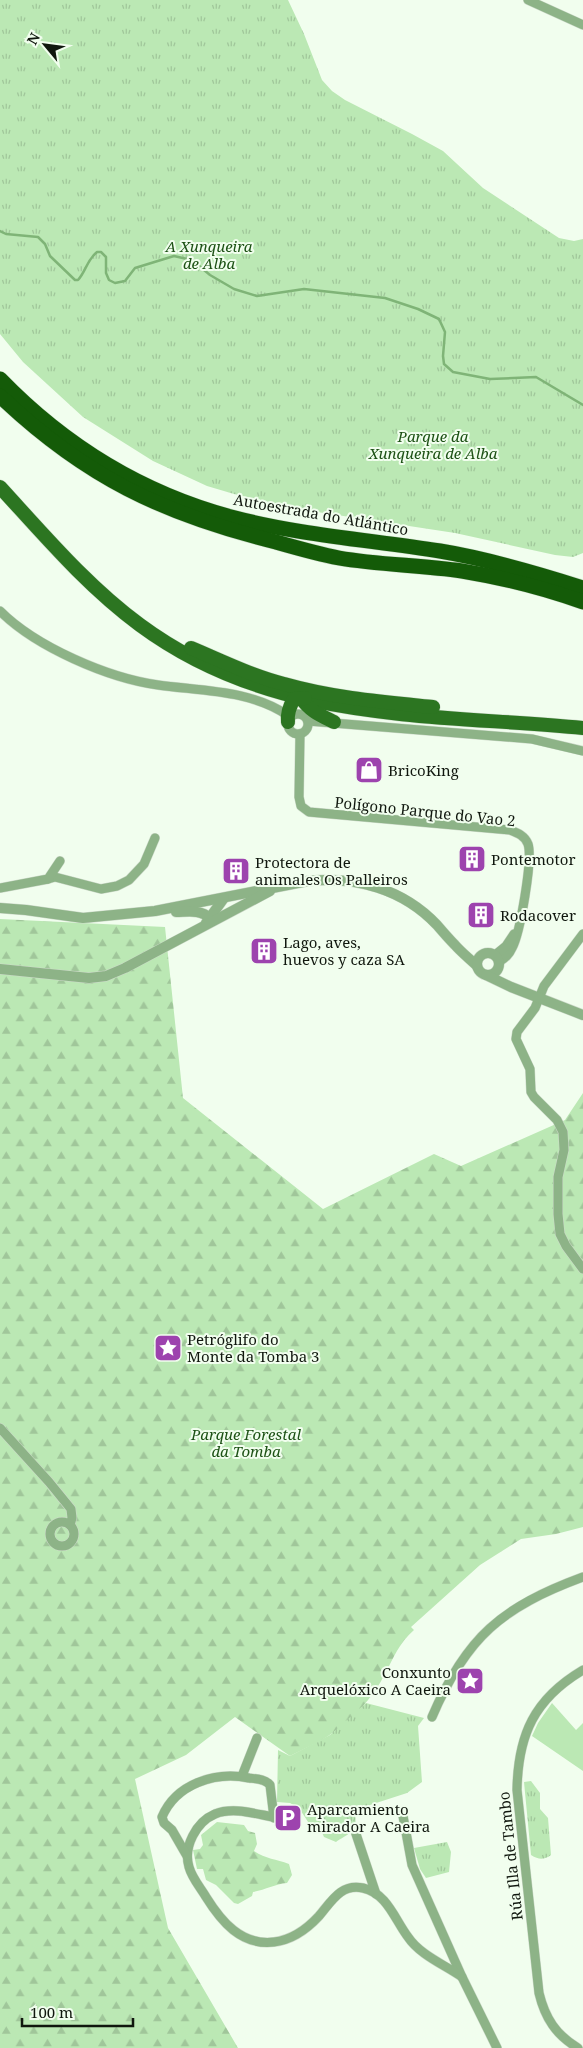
<svg xmlns="http://www.w3.org/2000/svg" width="583" height="2048" viewBox="0 0 583 2048" font-family="'Noto Serif',serif">
	<style>
		.green { fill: #bbe8b4 }
		.forest { fill: url(#forest-firs) }
		.park { fill: url(#park-tufts) }
		.lines { fill: none; stroke-linecap: round; stroke-linejoin: round }
		.stream { stroke: #7fb477; stroke-width: 2.5 }
		.minor-casing { stroke: #cdd9ca; stroke-width: 10 }
		.tertiary-casing { stroke: #cdd9ca; stroke-width: 11 }
		.primary-casing { stroke: #cdd9ca; stroke-width: 15 }
		.motorway-casing { stroke: #cdd9ca; stroke-width: 16 }
		.minor { stroke: #8db387; stroke-width: 9 }
		.tertiary { stroke: #8db387; stroke-width: 10 }
		.primary { stroke: #2c7521; stroke-width: 14 }
		.motorway { stroke: #145b08; stroke-width: 15 }
		.labels { text-anchor: middle; dominant-baseline: central; stroke-width: 4; stroke-linejoin: round; paint-order: stroke }
		.park-label { font-size: 15px; font-style: italic; fill: #1d5215; stroke: #f1feee }
		.street-label { font-size: 15px; fill: #10170e; stroke: #f1feee }
		.poi-label { font-size: 15px; fill: #10170e; stroke: #f1feee; text-anchor: start }
	</style>
	<defs>
		<pattern id="forest-firs" width="22" height="20" patternUnits="userSpaceOnUse" patternTransform="scale(1.25)"><rect width="22" height="20" fill="#bbe8b4"/><path d="M5 1l3.5 6h-7zM16 11l3.5 6h-7z" fill="#a0c69a"/></pattern>
		<pattern id="park-tufts" width="24" height="20" patternUnits="userSpaceOnUse" patternTransform="scale(1.25)"><rect width="24" height="20" fill="#bbe8b4"/><path d="M3 7l-1-3M5 7V3M7 7l1-3M15 17l-1-3M17 17v-4M19 17l1-3" fill="none" stroke="#a0c69a"/></pattern>
	</defs>
	<rect width="100%" height="100%" fill="#f1feee"/>
	<polygon class="green" points="552,1703 576,1730 583,1723 583,1771 532,1736 538,1723"/>
	<g class="forest">
		<path d="M0 919 165 927 183 1098 323 1209 434 1154 461 1166 565 1120 583 1093V1527L556 1534 521 1539 480 1565 411 1627 414 1630C399 1643 394 1657 385 1674 373 1698 353 1719 331 1734 319 1743 303 1749 290 1756L235 1717 186 1755 135 1779 168 1928 238 2048H0Z"/>
		<path d="M217 1822 244 1825 248 1831 255 1833 257 1844 254 1851C266 1859 276 1859 289 1864L292 1875 287 1883C275 1884 265 1890 253 1892L252 1896 238 1904 234 1903 216 1885 206 1880 203 1869H197L193 1850 200 1849 203 1845 201 1835Z"/>
	</g>
	<g class="park">
		<polygon points="0,0 288,0 304,34 322,80 332,91 345,100 412,134 443,151 483,188 559,238 574,241 583,239 583,553 573,557 555,555 455,533 304,510 234,494 207,486 153,461 83,417 23,362 0,334"/>
		<path d="M366 1703 424 1718 418 1726 422 1782 407 1793 370 1805 355 1814C358 1832 349 1833 336 1842L324 1837 318 1824 310 1825 299 1808 290 1803 277 1802 278 1750 290 1756 330 1735Z"/>
		<path d="M531 1781 540 1793V1809L548 1818 551 1855C544 1860 539 1860 531 1855L524 1782Z"/>
		<polygon points="447,1842 451,1852 449,1872 426,1878 420,1869 414,1848"/>
	</g>
	<g class="lines">
		<path class="stream" d="M0 231 6 234 38 237 45 244 50 256 75 280H78C86 271 87 260 97 252H101L106 257V273L109 280 115 283 125 281 135 268 174 256 187 259 198 265 210 275 234 289 257 296 304 289 385 298 418 309 439 319 445 332 443 356 444 364 453 372 490 379 536 377 583 405"/>
		<defs>
			<g id="minor">
				<polyline points="528,0 583,25"/>
				<path d="M0 611C36 647 108 678 158 685 200 691 251 690 287 715"/>
				<circle cx="298" cy="724" r="10"/>
				<polyline points="308,721 532,739 583,751"/>
				<path d="M300 734 299 797 301 806 309 812 510 830C518 833 525 836 528 844 533 859 520 934 512 948 509 955 505 958 499 962"/>
				<polyline points="48,879 55,877 101,889 117,886 129,880 144,864 155,838"/>
				<polyline points="0,888 48,879 60,861"/>
				<polyline points="583,934 544,986 535,1008 517,1032 516,1039 530,1069 531,1092 534,1097 557,1120 563,1132 564,1150 558,1177 558,1214 560,1234 566,1246 583,1269"/>
				<polyline points="495,955 506,946 514,934"/>
				<polyline points="0,1428 49,1482 71,1509 72,1518 70,1525"/>
				<circle cx="62" cy="1534" r="12"/>
				<path d="M432 1717C466 1637 502 1607 583 1577"/>
				<polyline points="242,1776 257,1738"/>
				<polyline points="403,1816 412,1865 462,1977 497,2048"/>
				<path d="M289 1819C265 1818 238 1805 215 1814 196 1822 183 1847 189 1867 192 1878 200 1887 206 1897 221 1921 241 1946 274 1942 291 1940 307 1929 319 1916 331 1902 341 1883 363 1888 387 1893 395 1920 408 1937 420 1955 445 1965 462 1977"/>
				<polyline points="355,1831 376,1894"/>
				<path d="M187 1856 172 1830 164 1823 162 1817C176 1784 215 1771 249 1778 257 1779 265 1779 270 1785L274 1818"/>
				<path d="M578 2048C556 2035 545 2018 539 1993L517 1790C518 1735 534 1699 583 1670"/>
			</g>
			<g id="tertiary">
				<path d="M0 908 26 910 83 918 155 911 308 881C356 876 403 889 437 925 443 932 449 939 455 945 462 953 470 959 477 966"/>
				<path d="M176 912C187 912 200 909 210 918"/>
				<polyline points="206,923 224,898"/>
				<circle cx="488" cy="964" r="11"/>
				<polyline points="0,969 89,978 106,976 125,968 270,891"/>
				<polyline points="486,975 511,987 583,1015"/>
			</g>
			<g id="primary">
				<path d="M0 487C44 535 87 586 140 625 274 724 427 713 583 728"/>
				<path d="M191 648C222 661 252 676 284 684 333 698 383 702 433 707"/>
				<path d="M301 698C310 711 320 715 334 722"/>
				<path d="M288 722C287 713 289 707 294 699L305 698"/>
			</g>
			<g id="motorway">
				<path d="M0 379C64 445 142 493 231 517 299 535 371 540 440 551 489 559 536 573 583 588"/>
				<path d="M0 396C85 477 163 514 276 542 297 548 318 554 339 558 379 565 421 565 462 571 504 578 544 588 583 602"/>
			</g>
		</defs>
		<use href="#minor" class="minor-casing"/>
		<use href="#tertiary" class="tertiary-casing"/>
		<use href="#primary" class="primary-casing"/>
		<use href="#motorway" class="motorway-casing"/>
		<use href="#minor" class="minor"/>
		<use href="#tertiary" class="tertiary"/>
		<use href="#primary" class="primary"/>
		<use href="#motorway" class="motorway"/>
	</g>
	<defs>
		<symbol id="shop-square" viewBox="-11 -11 22 22"><rect x="-9" y="-9" width="18" height="18" rx="4" fill="#9d43ae" stroke="#f1feee"/><path d="M-5-2.5h2.3a2.7 3.5 0 0 1 5.4 0H5L5.5 6h-11ZM-1.5-2.5h3a1.5 2.3 0 0 0-3 0Z" fill="#fff"/></symbol>
		<symbol id="building-square" viewBox="-11 -11 22 22"><rect x="-9" y="-9" width="18" height="18" rx="4" fill="#9d43ae" stroke="#f1feee"/><path d="M-4-6H4V6H1V3H-1V6H-4ZM-2.5-4.3h1.7v1.8h-1.7ZM.8-4.3h1.7v1.8H.8ZM-2.5-1h1.7V.8h-1.7ZM.8-1h1.7V.8H.8Z" fill="#fff"/></symbol>
		<symbol id="sight-square" viewBox="-11 -11 22 22"><rect x="-9" y="-9" width="18" height="18" rx="4" fill="#9d43ae" stroke="#f1feee"/><path d="M0-6L1.8-2.2L6-1.7L2.9 1.2L3.7 5.4L0 3.3L-3.7 5.4L-2.9 1.2L-6-1.7L-1.8-2.2Z" fill="#fff"/></symbol>
		<symbol id="parking-square" viewBox="-11 -11 22 22"><rect x="-9" y="-9" width="18" height="18" rx="4" fill="#9d43ae" stroke="#f1feee"/><path d="M-3.5-5.5H1a3.5 3.5 0 0 1 0 7H-1V5.5H-3.5ZM-1-3.4V-.6H.8a1.4 1.4 0 0 0 0-2.8Z" fill="#fff"/></symbol>
	</defs>
	<g fill-rule="evenodd">
		<use href="#shop-square" x="353" y="754" width="32" height="32"/>
		<use href="#building-square" x="456" y="843" width="32" height="32"/>
		<use href="#building-square" x="220" y="855" width="32" height="32"/>
		<use href="#building-square" x="465" y="899" width="32" height="32"/>
		<use href="#building-square" x="248" y="935" width="32" height="32"/>
		<use href="#sight-square" x="152" y="1332" width="32" height="32"/>
		<use href="#sight-square" x="454" y="1665" width="32" height="32"/>
		<use href="#parking-square" x="272" y="1802" width="32" height="32"/>
	</g>
	<g class="labels">
		<g class="park-label">
			<text x="209" y="246">A Xunqueira<tspan x="209" dy="17">de Alba</tspan></text>
			<text x="433" y="436">Parque da<tspan x="433" dy="17">Xunqueira de Alba</tspan></text>
			<text x="246" y="1434">Parque Forestal<tspan x="246" dy="17">da Tomba</tspan></text>
		</g>
		<g class="street-label">
			<text transform="translate(321 514) rotate(10)">Autoestrada do Atlántico</text>
			<text transform="translate(425 811) rotate(6)">Polígono Parque do Vao 2</text>
			<text transform="translate(510 1856) rotate(-96)">Rúa Illa de Tambo</text>
		</g>
		<g class="poi-label">
			<text x="388" y="770">BricoKing</text>
			<text x="491" y="859">Pontemotor</text>
			<text x="255" y="862">Protectora de<tspan x="255" dy="17">animales Os Palleiros</tspan></text>
			<text x="500" y="915">Rodacover</text>
			<text x="283" y="942">Lago, aves,<tspan x="283" dy="17">huevos y caza SA</tspan></text>
			<text x="187" y="1339">Petróglifo do<tspan x="187" dy="17">Monte da Tomba 3</tspan></text>
			<text x="451" y="1672" text-anchor="end">Conxunto<tspan x="451" dy="17">Arquelóxico A Caeira</tspan></text>
			<text x="307" y="1809">Aparcamiento<tspan x="307" dy="17">mirador A Caeira</tspan></text>
		</g>
	</g>
	<g transform="translate(45 45) rotate(299)" stroke="#f1feee" stroke-width="4" paint-order="stroke">
	<path d="M0-4L9 19L0 12L-9 19Z" fill="#10170e"/>
	<text y="-8" font-size="14" font-weight="bold" text-anchor="middle" fill="#10170e">N</text>
	</g>
	<path d="M22 2018v8h111v-8" fill="none" stroke="#10170e" stroke-width="2.5"/>
	<text x="30" y="2018" font-size="15" fill="#10170e" stroke="#f1feee" stroke-width="4" paint-order="stroke">100 m</text>
</svg>
